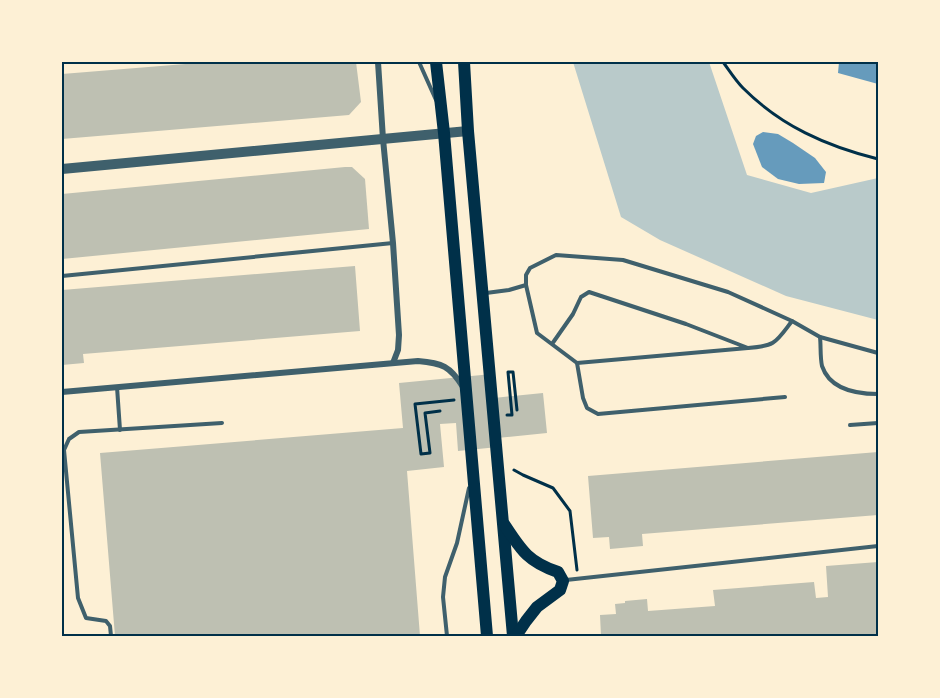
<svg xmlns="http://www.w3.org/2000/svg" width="940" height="698" viewBox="0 0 940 698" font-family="'Roboto Condensed',sans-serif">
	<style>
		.green { fill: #b9caca }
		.water { fill: #669bbc }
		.building { fill: #bec0b2 }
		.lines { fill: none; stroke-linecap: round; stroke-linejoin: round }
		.path { stroke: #003049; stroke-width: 3 }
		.service { stroke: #3f606c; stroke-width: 4 }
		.minor { stroke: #3f606c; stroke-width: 6 }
		.tertiary { stroke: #3f606c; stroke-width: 10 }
		.secondary { stroke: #003049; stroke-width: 12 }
		.neatline { fill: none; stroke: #003049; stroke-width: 2 }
	</style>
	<rect width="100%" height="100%" fill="#fdf0d5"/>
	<polygon class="green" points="573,62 709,62 747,175 811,193 878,178 878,320 786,296 660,240 621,217"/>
	<g class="water">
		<polygon points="839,62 878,62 878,84 838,73"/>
		<polygon points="763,132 778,134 793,143 815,158 826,172 824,183 799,184 778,179 762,167 753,144 756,136"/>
	</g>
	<g class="building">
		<polygon points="210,62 356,62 361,102 349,115 62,139 62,74"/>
		<polygon points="345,167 352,167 365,179 369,229 62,259 62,194"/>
		<polygon points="355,266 360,331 83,354 84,363 62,365 62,290"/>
		<polygon points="492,374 494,398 543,393 547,433 497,438 498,447 458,451 456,423 440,424 444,467 407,471 420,636 115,636 100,453 403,428 399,383"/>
		<polygon points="878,452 878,515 642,534 643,546 610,549 609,537 593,538 588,476"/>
		<polygon points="878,562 878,636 601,636 600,615 616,614 615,604 625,603 625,601 647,599 648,611 715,606 713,590 814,582 816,598 828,597 826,566"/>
	</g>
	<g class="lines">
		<g class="path">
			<path d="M723 62C729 70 735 80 743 88 781 126 826 146 878 159"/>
			<polyline points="440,411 425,413 430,453 421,454 415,404 454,400"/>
			<polyline points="507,415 512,415 508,372 513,372 517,410"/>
			<polyline points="514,470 523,475 553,488 570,511 577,570"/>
		</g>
		<g class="service">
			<polyline points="419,62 436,100"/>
			<polyline points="62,276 393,243"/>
			<polyline points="526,285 537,333 577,363 748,348 686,324 589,292 581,297 573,314 552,344"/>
			<polyline points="486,293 509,290 526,285 526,275 530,268 556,255 623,260 728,292 792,321 820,337 878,353"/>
			<path d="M820 337C821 346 820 357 822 366 830 390 856 394 878 394"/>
			<path d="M748 348C776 346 776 342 792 321"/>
			<polyline points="577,363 583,398 587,408 598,414 785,397"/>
			<polyline points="117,387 120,430"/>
			<polyline points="850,425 878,423"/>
			<polyline points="566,580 878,546"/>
			<polyline points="111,636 110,626 106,621 86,618 78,598 64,450 69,439 79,432 222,423"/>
			<polyline points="447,636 443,597 445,577 457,543 469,488"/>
		</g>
		<g class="minor">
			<polyline points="378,62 383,139 393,243 399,335 398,350 393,363"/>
			<path d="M62 392 418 361C442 363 450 366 463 387"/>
		</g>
		<polyline class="tertiary" points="62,169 468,131"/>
		<g class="secondary">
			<polyline points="436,62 444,133 487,636"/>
			<polyline points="464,62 468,131 513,636"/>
			<path d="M504 524C521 550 528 562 558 572L563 581 560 590 537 607 526 621 516 636"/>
		</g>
	</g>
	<rect width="940" height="698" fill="none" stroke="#fdf0d5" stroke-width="126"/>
	<rect x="63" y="63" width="814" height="572" class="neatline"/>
</svg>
